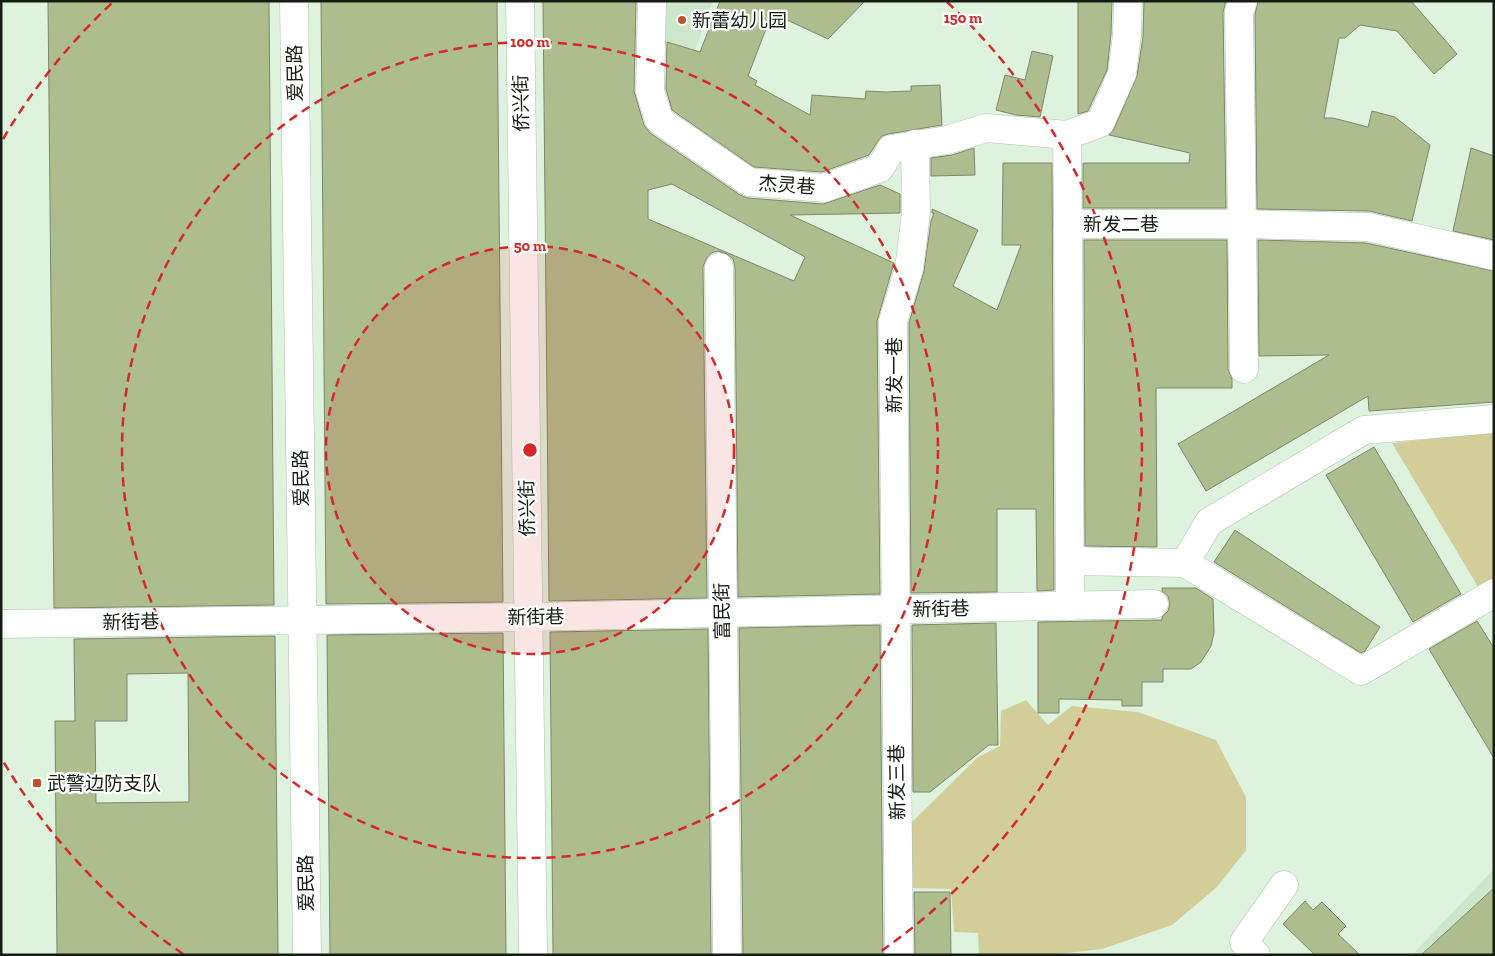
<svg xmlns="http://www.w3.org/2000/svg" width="1495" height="956" viewBox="0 0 1495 956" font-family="'Zilla Slab','Noto Sans SC',serif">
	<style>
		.built { fill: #cde7cb }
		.green { fill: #d2cd99 }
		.building { fill: #adbd8d; stroke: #7e866e; fill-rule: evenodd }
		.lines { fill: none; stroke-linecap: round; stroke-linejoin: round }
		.minor-casing { stroke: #afc3ad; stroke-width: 29 }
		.minor { stroke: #fff; stroke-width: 28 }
		.ring { fill: none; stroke: #d62828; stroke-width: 2.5; stroke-dasharray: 9 6 }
		.poi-dot { fill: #bb542b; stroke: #fff; stroke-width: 2 }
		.labels { text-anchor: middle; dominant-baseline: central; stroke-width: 4.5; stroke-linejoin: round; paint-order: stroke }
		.poi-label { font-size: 19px; fill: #151d15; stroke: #fff; text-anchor: start }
		.street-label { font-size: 19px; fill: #151d15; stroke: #fff }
		.centre { fill: #d62828; stroke: #fff; stroke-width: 2.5 }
		.ring-label { font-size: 15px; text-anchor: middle; font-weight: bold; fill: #d62828; stroke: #fff; stroke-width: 4.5; stroke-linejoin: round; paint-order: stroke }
	</style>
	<rect width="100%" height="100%" fill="#def3dd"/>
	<g class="built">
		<polygon points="659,1 713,1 695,50 659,40"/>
		<polygon points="1494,869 1494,955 1412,955"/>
	</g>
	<g class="green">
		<polygon points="1494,432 1494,582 1480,590 1392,443"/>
		<polygon points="1026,700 1048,725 1072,706 1138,712 1216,740 1246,797 1246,850 1217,887 1172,925 1102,949 1050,955 979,955 978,933 954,932 951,889 909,888 910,824 978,757 1000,746 1001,711"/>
	</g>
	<g class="building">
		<polygon points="48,1 269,1 274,605 54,608"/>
		<polygon points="321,1 497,1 503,602 326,604"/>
		<path d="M543 1H636L634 91 644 125 650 133 740 195 748 198 823 204 880 185 900 194V213L790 215 894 263 877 321 880 594 738 597 735 267 733 259 727 254 718 251 711 253 706 259 703 267 707 598 549 601ZM672 184 805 257 794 281 648 219V190Z"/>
		<polygon points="720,1 865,1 828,39 772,13 748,76 757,81 755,85 810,115 812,95 865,99 866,91 886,92 911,91 911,86 940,85 942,125 888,134 882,136 878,141 869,155 822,172 754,167 672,110 666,89 667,42 700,52"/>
		<polygon points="1078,1 1112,1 1111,34 1107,70 1088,111 1078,114"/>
		<polygon points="1144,1 1226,1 1223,12 1226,208 1083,208 1083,163 1189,163 1190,153 1109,135 1114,129 1137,76 1143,37"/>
		<polygon points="1258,1 1411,1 1457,54 1434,74 1397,31 1360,25 1345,38 1339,38 1324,118 1333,118 1368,127 1372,111 1395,117 1430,145 1412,221 1369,211 1257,209 1255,15"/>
		<polygon points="1032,51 1053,56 1040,117 1016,115 996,110 1005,75 1025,80"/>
		<polygon points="974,148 975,175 931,176 931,158 952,155"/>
		<polygon points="1471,148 1494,156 1494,240 1453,231"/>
		<polygon points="1003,163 1052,163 1054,590 1037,591 1036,509 997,509 997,592 911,593 909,323 924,271 931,221 934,213 932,213 932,209 978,230 953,286 997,310 1021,245 1002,245"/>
		<polygon points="1084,240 1227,240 1228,369 1232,379 1232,388 1156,388 1157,547 1085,546"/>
		<polygon points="1258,240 1366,243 1494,271 1494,402 1369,411 1368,396 1206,491 1178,444 1329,355 1259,356"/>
		<polygon points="1374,447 1461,594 1413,622 1326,475"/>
		<polygon points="1235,530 1380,627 1365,651 1361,653 1214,562"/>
		<polygon points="1162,588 1196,588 1213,599 1214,633 1211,646 1201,662 1191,669 1163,669 1163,682 1142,682 1142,706 1122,706 1122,700 1059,699 1059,713 1038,713 1038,622 1162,620 1162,617 1168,611 1170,604 1168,596 1162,591"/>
		<polygon points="1477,621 1494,648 1494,758 1429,649"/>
		<polygon points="996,623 998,745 989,745 930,792 913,792 912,625"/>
		<polygon points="880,625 883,955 743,955 739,628"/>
		<polygon points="708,629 711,955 553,955 550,632"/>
		<polygon points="503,633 506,955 330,955 327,635"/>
		<path d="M275 636 278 955H57L55 721H75L74 639ZM188 673 189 802 96 803 95 721H127V674Z"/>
		<polygon points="1494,888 1494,955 1421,955"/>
		<polygon points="914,892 950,892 951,955 915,955"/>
		<polygon points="1305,901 1313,910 1322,902 1346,926 1338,934 1360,955 1315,955 1283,924"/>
	</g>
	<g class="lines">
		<defs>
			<g id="minor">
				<polyline points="294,1 307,955"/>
				<polyline points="520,1 533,955"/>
				<polyline points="652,1 650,91 659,120 749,182 824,188 880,168 891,149 947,140 986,128 1067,135 1068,224"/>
				<polyline points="1243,1 1239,12 1244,369"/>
				<polyline points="1067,135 1100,123 1122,74 1127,35 1128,1"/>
				<polyline points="719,267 727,955"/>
				<polyline points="1070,561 1185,563 1361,671 1494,593"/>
				<polyline points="1185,563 1209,522 1364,430 1494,419"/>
				<polyline points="1070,606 1068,224 1242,224 1368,227 1494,256"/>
				<polyline points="1,624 528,617 1154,604"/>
				<polyline points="899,955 893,321 909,269 916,213 915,144"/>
				<polyline points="1256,955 1244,942 1284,885"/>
			</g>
		</defs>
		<use href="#minor" class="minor-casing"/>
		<use href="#minor" class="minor"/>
	</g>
	<circle cx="530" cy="450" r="204" fill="#d62828" fill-opacity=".12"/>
	<g class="ring">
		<circle cx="530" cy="450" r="204"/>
		<circle cx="530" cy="450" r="408"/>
		<path d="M183 954A612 612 0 0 1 3 761M3 139A612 612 0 0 1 113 2M947 2A612 612 0 0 1 877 954"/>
	</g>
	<g class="poi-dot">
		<circle cx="682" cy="20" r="5"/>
		<rect x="32" y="778" width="10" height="10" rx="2.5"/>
	</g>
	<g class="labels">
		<g class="poi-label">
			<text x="692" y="20">新蕾幼儿园</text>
			<text x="47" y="783">武警边防支队</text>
		</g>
		<g class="street-label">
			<text transform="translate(295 73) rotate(-91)">爱民路</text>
			<text transform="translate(521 103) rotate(-91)">侨兴街</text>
			<text transform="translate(787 185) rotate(4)">杰灵巷</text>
			<text x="1121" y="224">新发二巷</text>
			<text transform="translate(894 375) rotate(-90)">新发一巷</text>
			<text transform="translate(301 478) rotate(-91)">爱民路</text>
			<text transform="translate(527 508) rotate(-91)">侨兴街</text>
			<text transform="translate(941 609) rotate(-1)">新街巷</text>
			<text transform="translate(722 611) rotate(-91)">富民街</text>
			<text transform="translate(536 617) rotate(-1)">新街巷</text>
			<text transform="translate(131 622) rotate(-1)">新街巷</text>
			<text transform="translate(897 782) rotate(-91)">新发三巷</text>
			<text transform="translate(306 883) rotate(-91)">爱民路</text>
		</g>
	</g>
	<circle cx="530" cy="450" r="8" class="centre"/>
	<g class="ring-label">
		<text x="963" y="23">150 m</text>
		<text x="530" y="47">100 m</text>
		<text x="530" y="251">50 m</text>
	</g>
	<rect width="1495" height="956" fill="none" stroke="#151d15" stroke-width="5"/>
</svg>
